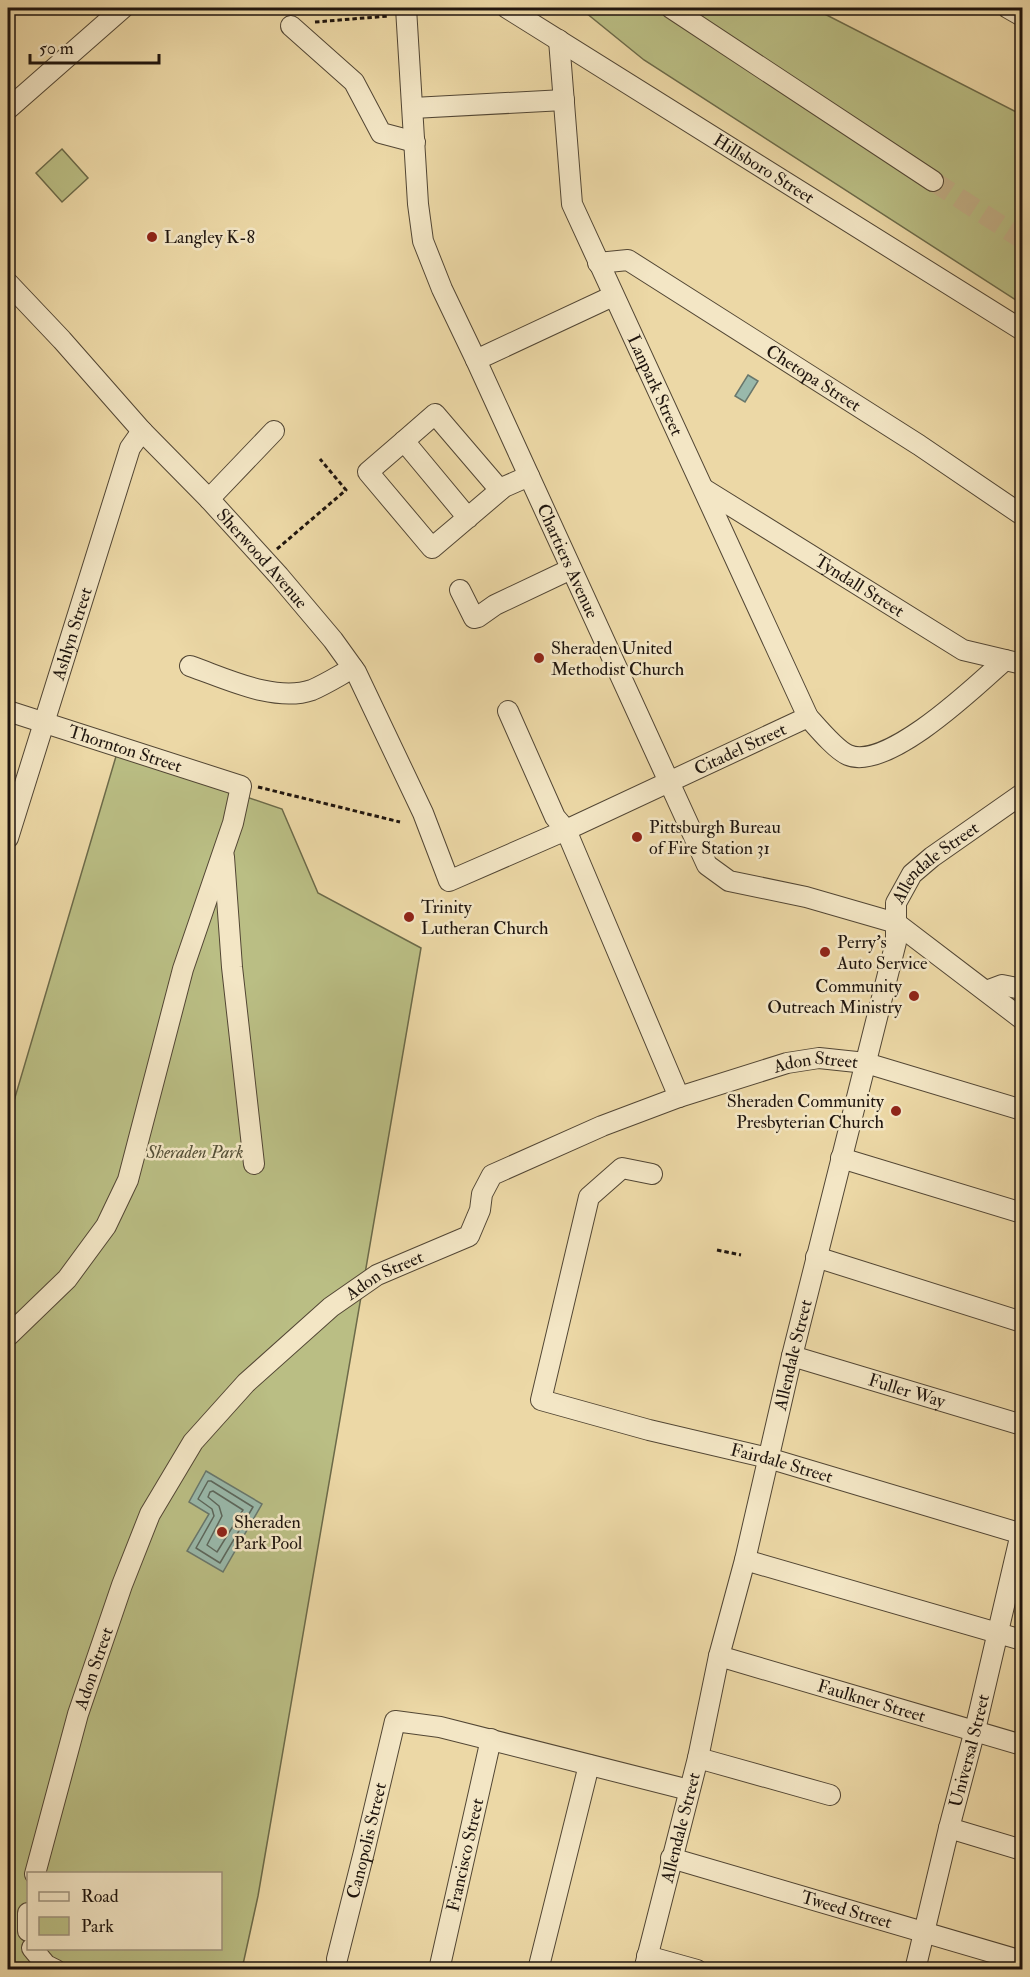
<svg xmlns="http://www.w3.org/2000/svg" width="1030" height="1977" viewBox="0 0 1030 1977" font-family="'IM FELL Double Pica',serif">
	<style>
		.green { fill: #babe84; stroke: #6c6a49; stroke-width: 1.5; fill-rule: evenodd }
		.water { fill: #99b9ab; stroke: #68776c; stroke-width: 1.5 }
		.lines { fill: none; stroke-linecap: round; stroke-linejoin: round }
		.shore { stroke: #5c675c; stroke-width: 1.5 }
		.minor-tunnel { stroke: #c3b188; stroke-width: 20; stroke-dasharray: 20 10; stroke-linecap: butt }
		.minor-casing { stroke: #524634; stroke-width: 22 }
		.path { stroke: #1f150e; stroke-width: 3; stroke-dasharray: 4.5 3; stroke-linecap: butt }
		.minor { stroke: #f3e6c5; stroke-width: 20 }
		.poi-dot { fill: #8f2418; stroke: #f3e6c5; stroke-width: 2 }
		.labels { text-anchor: middle; dominant-baseline: central; stroke-width: 5; stroke-linejoin: round; paint-order: stroke }
		.street-label { font-size: 18px; fill: #1f150e; stroke: #f3e6c5 }
		.poi-label { font-size: 18px; fill: #1f150e; stroke: #f3e6c5; text-anchor: start }
		.park-label { font-size: 18px; font-style: italic; fill: #555037; stroke: #f3e6c5 }
	</style>
	<rect width="100%" height="100%" fill="#ecd8a6"/>
	<filter id="stains"><feTurbulence type="fractalNoise" baseFrequency=".00333" numOctaves="4"/><feColorMatrix values="0 0 0 0 .2 0 0 0 0 .09 0 0 0 0 .02 0 0 0 .5 -.17"/></filter>
	<radialGradient id="worn" r=".72"><stop offset=".6" stop-color="#630" stop-opacity="0"/><stop offset="1" stop-color="#630" stop-opacity=".3"/></radialGradient>
	<g class="green">
		<polygon points="580,8 813,8 1022,115 1022,304 644,60"/>
		<polygon points="62,149 88,178 62,202 36,173"/>
		<path d="M117 753 282 809 318 893 421 948 258 1896 242 1969 8 1970V1121ZM28 1874H220V1948H28Z"/>
	</g>
	<g class="water">
		<polygon points="748,375 758,381 745,402 735,396"/>
		<polygon points="206,1471 262,1504 223,1572 187,1551 209,1514 189,1502"/>
	</g>
	<g class="lines">
		<g class="shore">
			<polygon points="208,1481 211,1481 253,1507 220,1563 196,1548 214,1516 212,1509 198,1499"/>
			<polygon points="213,1491 243,1510 217,1552 207,1545 222,1516 219,1506 208,1497 210,1492"/>
		</g>
		<polyline class="minor-tunnel" points="933,181 1022,239"/>
		<defs>
			<g id="minor">
				<path id="s1" d="M406 8 418 204 423 241 442 289 476 360 707 865 729 881 806 897 896 923 1022 1019"/>
				<path id="s2" d="M507 8 1022 330"/>
				<polyline points="671,8 933,181"/>
				<polyline points="1008,8 1022,16"/>
				<polyline points="291,26 354,82 381,133 415,142"/>
				<path id="s3" d="M559 40 572 204 808 717C817 727 836 750 848 755 887 772 977 685 1005 660"/>
				<polyline points="413,108 564,100"/>
				<polyline points="8,109 123,8"/>
				<path id="s4" d="M598 263 628 260 919 445 1022 515"/>
				<path id="s5" d="M8 283 62 340 142 431 209 499 279 576 333 640 356 672 423 813 449 881 566 830 808 717"/>
				<polyline points="476,360 613,296"/>
				<polyline points="404,441 435,414 500,490"/>
				<path id="s6" d="M704 489 963 650 1022 664"/>
				<polyline points="209,499 274,431"/>
				<polyline points="468,518 404,441 368,472 432,548 504,487 529,476"/>
				<polyline points="460,590 474,618 478,617 495,605 571,569"/>
				<path d="M190 666C225 678 275 703 312 690 326 684 340 675 353 668"/>
				<path id="s7" d="M8 711 241 786 233 823 183 969 128 1180 106 1226 67 1279 8 1336"/>
				<polyline points="508,711 555,817 566,830 679,1097"/>
				<path id="s8" d="M8 838 130 448 142 431"/>
				<polyline points="224,857 232,967 254,1164"/>
				<polyline points="986,991 1002,985 1022,989"/>
				<polyline points="841,1158 1022,1213"/>
				<path id="s9" d="M652 1174 622 1168 589 1197 541 1400 649 1430 768 1458 1022 1534"/>
				<polyline points="816,1257 1022,1322"/>
				<path id="s10" d="M792 1356 1022 1425"/>
				<polyline points="745,1560 1022,1640"/>
				<path id="s11" d="M719 1656 1022 1745"/>
				<polyline points="698,1758 830,1795"/>
				<polyline points="949,1828 1022,1850"/>
				<path id="s12" d="M671 1858 1022 1961"/>
				<path id="s13" d="M35 1874 78 1714 122 1585 150 1514 193 1442 246 1383 331 1307 377 1275 469 1236 480 1210 482 1194 492 1175 602 1126 679 1097 787 1063 819 1058 866 1063 1022 1110"/>
				<polyline points="28,1913 28,1931"/>
				<polyline points="32,1948 46,1965 56,1970"/>
				<polyline points="647,1956 697,1970"/>
				<path id="s14" d="M337 1959 364 1852 395 1721 440 1727 689 1790"/>
				<path id="s15" d="M439 1970 491 1739"/>
				<polyline points="538,1970 589,1765"/>
				<path id="s16" d="M644 1970 698 1758 719 1656 745 1560 792 1356 896 942V903L912 874 932 857 1022 794"/>
				<path id="s17" d="M915 1970 949 1828 975 1730 1022 1529"/>
			</g>
		</defs>
		<use href="#minor" class="minor-casing"/>
		<g class="path">
			<polyline points="315,22 389,16"/>
			<polyline points="277,549 346,490 320,459"/>
			<polyline points="258,787 400,822"/>
			<polyline points="717,1250 741,1255"/>
		</g>
		<use href="#minor" class="minor"/>
	</g>
	<g class="poi-dot">
		<circle cx="152" cy="237" r="6"/>
		<circle cx="539" cy="658" r="6"/>
		<circle cx="637" cy="837" r="6"/>
		<circle cx="409" cy="917" r="6"/>
		<circle cx="825" cy="952" r="6"/>
		<circle cx="914" cy="996" r="6"/>
		<circle cx="896" cy="1111" r="6"/>
		<circle cx="222" cy="1532" r="6"/>
	</g>
	<g class="labels">
		<g class="street-label">
			<text stroke="none"><textPath href="#s2" startOffset="303">Hillsboro Street</textPath></text>
			<text stroke="none"><textPath href="#s4" startOffset="250">Chetopa Street</textPath></text>
			<text stroke="none"><textPath href="#s3" startOffset="364">Lanpark Street</textPath></text>
			<text stroke="none"><textPath href="#s5" startOffset="375">Sherwood Avenue</textPath></text>
			<text stroke="none"><textPath href="#s1" startOffset="585">Chartiers Avenue</textPath></text>
			<text stroke="none"><textPath href="#s6" startOffset="183">Tyndall Street</textPath></text>
			<text stroke="none"><textPath href="#s8" startOffset="214">Ashlyn Street</textPath></text>
			<text stroke="none"><textPath href="#s7" startOffset="123">Thornton Street</textPath></text>
			<text stroke="none"><textPath href="#s5" startOffset="1071">Citadel Street</textPath></text>
			<text stroke="none"><textPath href="#s16" startOffset="1155">Allendale Street</textPath></text>
			<text stroke="none"><textPath href="#s13" startOffset="1222">Adon Street</textPath></text>
			<text stroke="none"><textPath href="#s13" startOffset="718">Adon Street</textPath></text>
			<text stroke="none"><textPath href="#s16" startOffset="633">Allendale Street</textPath></text>
			<text stroke="none"><textPath href="#s10" startOffset="120">Fuller Way</textPath></text>
			<text stroke="none"><textPath href="#s9" startOffset="532">Fairdale Street</textPath></text>
			<text stroke="none"><textPath href="#s13" startOffset="214">Adon Street</textPath></text>
			<text stroke="none"><textPath href="#s11" startOffset="159">Faulkner Street</textPath></text>
			<text stroke="none"><textPath href="#s17" startOffset="226">Universal Street</textPath></text>
			<text stroke="none"><textPath href="#s16" startOffset="147">Allendale Street</textPath></text>
			<text stroke="none"><textPath href="#s14" startOffset="122">Canopolis Street</textPath></text>
			<text stroke="none"><textPath href="#s15" startOffset="118">Francisco Street</textPath></text>
			<text stroke="none"><textPath href="#s12" startOffset="183">Tweed Street</textPath></text>
		</g>
		<g class="poi-label">
			<text x="164" y="237">Langley K-8</text>
			<text x="551" y="648">Sheraden United<tspan x="551" dy="21">Methodist Church</tspan></text>
			<text x="649" y="827">Pittsburgh Bureau<tspan x="649" dy="21">of Fire Station 31</tspan></text>
			<text x="421" y="907">Trinity<tspan x="421" dy="21">Lutheran Church</tspan></text>
			<text x="837" y="942">Perry's<tspan x="837" dy="21">Auto Service</tspan></text>
			<text x="902" y="986" text-anchor="end">Community<tspan x="902" dy="21">Outreach Ministry</tspan></text>
			<text x="884" y="1101" text-anchor="end">Sheraden Community<tspan x="884" dy="21">Presbyterian Church</tspan></text>
			<text x="234" y="1522">Sheraden<tspan x="234" dy="21">Park Pool</tspan></text>
		</g>
		<g class="park-label">
			<text x="195" y="1152">Sheraden Park</text>
		</g>
	</g>
	<rect width="1030" height="1977" fill="none" stroke="#ecd8a6" stroke-width="30"/>
	<rect x="9" y="9" width="1012" height="1959" fill="none" stroke="#1f150e" stroke-width="3"/>
	<rect x="15" y="15" width="1000" height="1947" fill="none" stroke="#1f150e" stroke-width="1.5"/>
	<rect x="27" y="1872" width="195" height="78" fill="#f3e6c5" stroke="#9e927c" stroke-width="1.5"/>
	<rect x="39" y="1892" width="30" height="9" fill="#f3e6c5" stroke="#9e927c" stroke-width="1.5"/>
	<text x="81" y="1902" font-size="18" fill="#1f150e">Road</text>
	<rect x="39" y="1917" width="30" height="18" fill="#babe84" stroke="#9e927c" stroke-width="1.5"/>
	<text x="81" y="1932" font-size="18" fill="#1f150e">Park</text>
	<path d="M30 54v9h129v-9" fill="none" stroke="#1f150e" stroke-width="3"/>
	<text x="39" y="54" font-size="18" fill="#1f150e" stroke="#f3e6c5" stroke-width="4.5" paint-order="stroke">50 m</text>
	<rect width="100%" height="100%" filter="url(#stains)"/>
	<rect width="100%" height="100%" fill="url(#worn)"/>
</svg>
